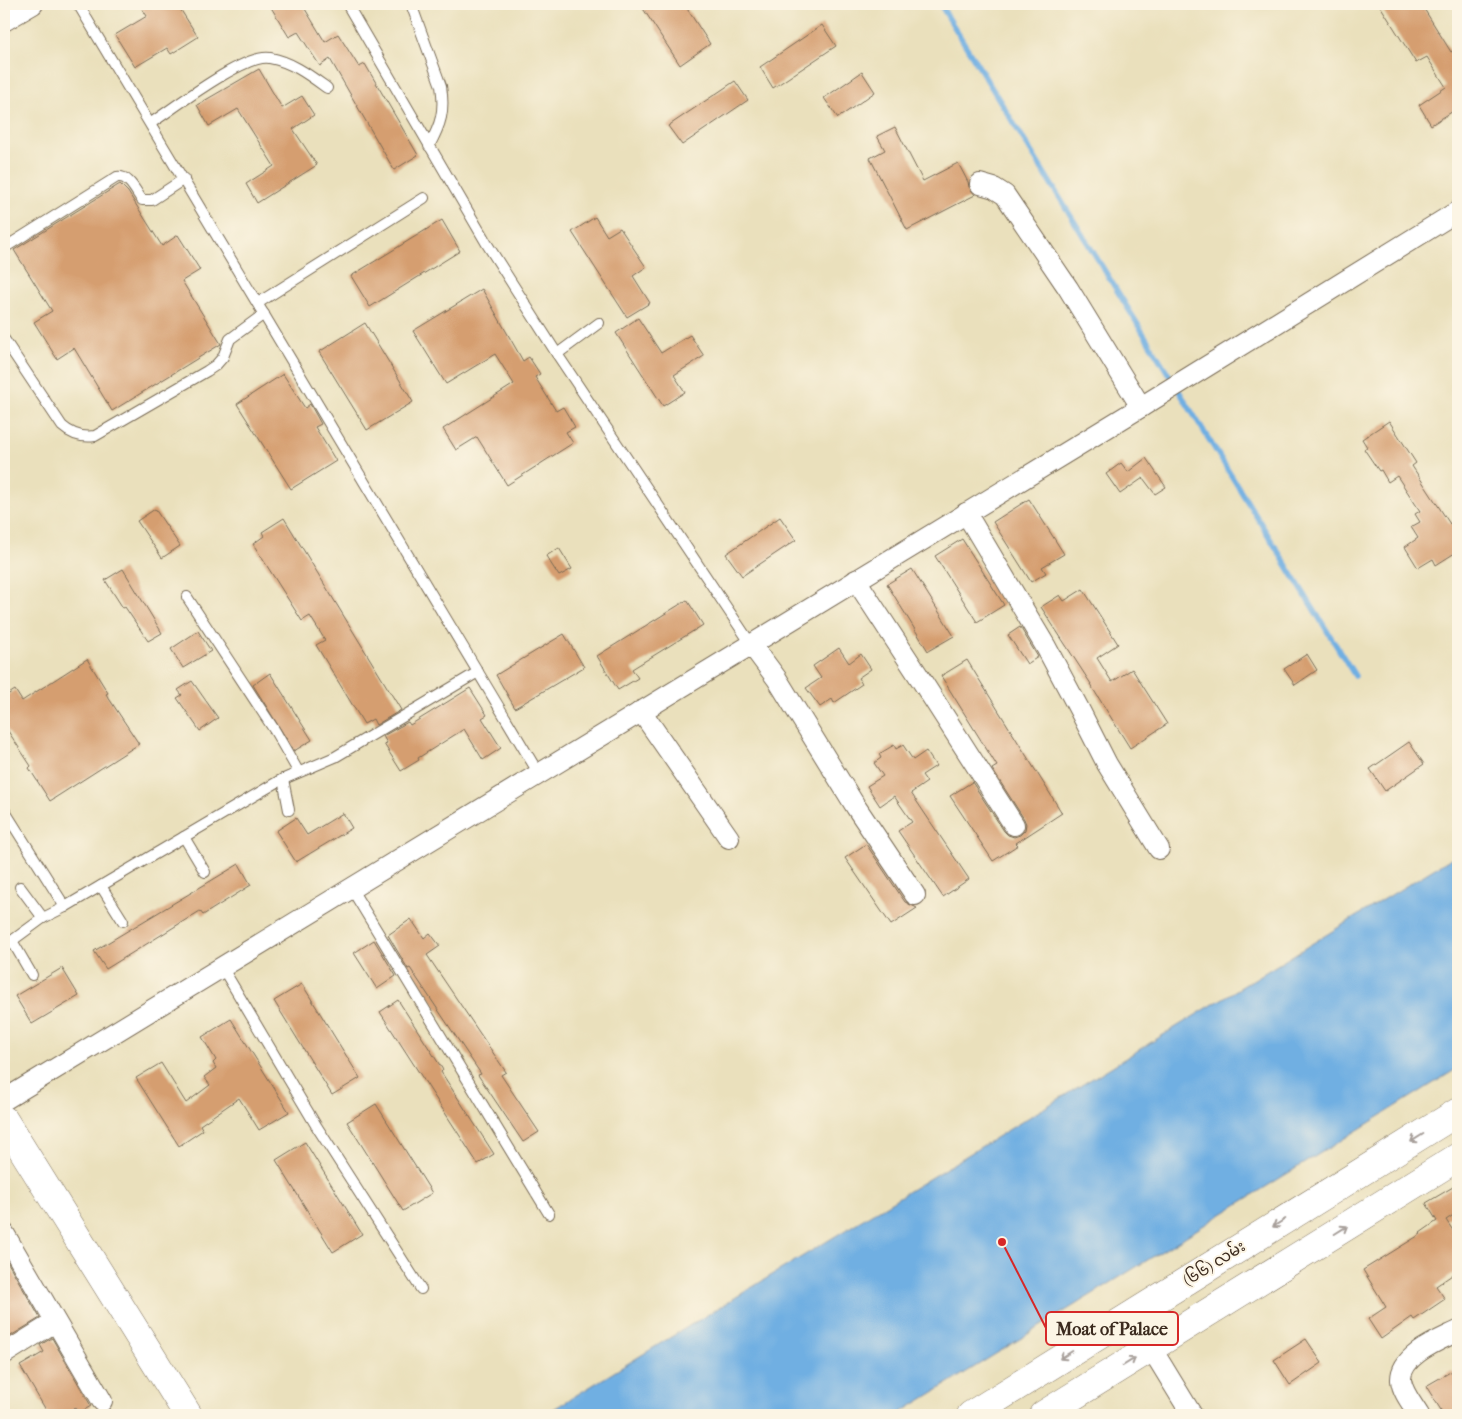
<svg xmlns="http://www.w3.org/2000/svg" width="1462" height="1419" viewBox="0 0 1462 1419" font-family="'IM FELL French Canon','Noto Sans Myanmar',serif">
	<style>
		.water { fill: #6fafe2; stroke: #556c80 }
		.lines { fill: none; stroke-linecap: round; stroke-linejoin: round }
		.stream { stroke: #6fafe2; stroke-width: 5.5 }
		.building { fill: #d59e70 }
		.lane-casing { stroke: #786a55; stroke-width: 12 }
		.street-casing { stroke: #786a55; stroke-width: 22 }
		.secondary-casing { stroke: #786a55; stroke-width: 29 }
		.primary-casing { stroke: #786a55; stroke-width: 29 }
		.lane { stroke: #fff; stroke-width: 10 }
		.street { stroke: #fff; stroke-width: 20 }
		.secondary { stroke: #fff; stroke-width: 28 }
		.primary { stroke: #fff; stroke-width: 28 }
		.oneway { stroke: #a79f9a }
		.labels { text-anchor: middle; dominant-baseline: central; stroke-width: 4; stroke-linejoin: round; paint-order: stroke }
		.street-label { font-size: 16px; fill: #3b2a1e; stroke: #fcf5e5 }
		.leader { fill: none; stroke: #d62828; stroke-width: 2 }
		.callout-dot { fill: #d62828; stroke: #fcf5e5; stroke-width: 2 }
		.callout { fill: #fcf5e5; stroke: #d62828; stroke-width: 2 }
		.callout-label { font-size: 18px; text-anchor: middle; font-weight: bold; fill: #3b2a1e }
	</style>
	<rect width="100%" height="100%" fill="#fcf5e5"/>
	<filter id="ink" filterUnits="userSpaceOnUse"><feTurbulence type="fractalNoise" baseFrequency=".02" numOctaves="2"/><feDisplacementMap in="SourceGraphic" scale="10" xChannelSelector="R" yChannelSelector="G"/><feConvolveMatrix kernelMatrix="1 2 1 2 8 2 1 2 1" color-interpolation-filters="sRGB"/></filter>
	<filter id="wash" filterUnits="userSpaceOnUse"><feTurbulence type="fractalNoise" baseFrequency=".0096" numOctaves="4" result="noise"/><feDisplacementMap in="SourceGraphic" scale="20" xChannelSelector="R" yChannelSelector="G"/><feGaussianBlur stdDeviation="1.12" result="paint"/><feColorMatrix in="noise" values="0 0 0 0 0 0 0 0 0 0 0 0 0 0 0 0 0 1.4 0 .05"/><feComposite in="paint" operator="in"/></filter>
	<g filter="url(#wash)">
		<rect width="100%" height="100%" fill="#eae0bc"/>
		<polygon class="water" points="1458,854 1458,1068 897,1415 544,1415"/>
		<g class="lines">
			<polyline class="stream" points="940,4 1355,676"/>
		</g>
		<g id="blocks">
			<g class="building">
				<polygon points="139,4 177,4 198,37 171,54 167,48 135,67 115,35 147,16"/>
				<polygon points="269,4 302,4 325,42 338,34 359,67 365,64 418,155 394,170 330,59 320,66 298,32 289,37"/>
				<polygon points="640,4 684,4 710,44 680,65"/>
				<polygon points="1379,4 1421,4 1451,52 1458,48 1458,108 1431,125 1419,105 1446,87 1427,57 1416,63"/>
				<polygon points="822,25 836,46 773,88 760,67"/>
				<polygon points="259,69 282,108 302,96 314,115 293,129 317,165 257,203 246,184 274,166 238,109 209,126 197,105"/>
				<polygon points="862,72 875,92 838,118 824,98"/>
				<polygon points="735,81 748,100 682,145 668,126"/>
				<polygon points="895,127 923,181 958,163 968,182 969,187 975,195 907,230 870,158 885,150 877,136"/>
				<polygon points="120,184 128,192 162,246 178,235 200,270 182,281 221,344 112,411 74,348 57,359 34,322 52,311 14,250"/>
				<polygon points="595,217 607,236 620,228 646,267 633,276 650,303 627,317 572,232"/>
				<polygon points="442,220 460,251 370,307 351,276"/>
				<polygon points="482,289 523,361 529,357 540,374 535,377 556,411 563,407 575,427 566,432 573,443 507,485 477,437 456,450 443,429 514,384 495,354 446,384 413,331"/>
				<polygon points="638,318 661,353 690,335 704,356 674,375 685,392 663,406 616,333"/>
				<polygon points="365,323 413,402 367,430 319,352"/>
				<polygon points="283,374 305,408 310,404 321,424 315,427 336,461 291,489 237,404"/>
				<polygon points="1389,421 1416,463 1412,466 1450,524 1458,519 1458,551 1436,565 1433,559 1418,568 1405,547 1418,538 1411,527 1420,522 1415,514 1420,511 1397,476 1388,482 1381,470 1379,471 1364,449 1367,447 1362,439"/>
				<polygon points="1146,458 1166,487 1155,494 1143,478 1120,494 1106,474 1121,463 1128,472"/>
				<polygon points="1029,499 1064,554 1042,567 1046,573 1031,582 993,522"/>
				<polygon points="155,509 180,546 162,558 137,521"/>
				<polygon points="780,517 796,540 742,576 726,554"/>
				<polygon points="284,518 401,710 376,725 373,719 364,724 316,645 325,640 310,616 302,621 253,544 264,536 262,532"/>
				<polygon points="962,539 1004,605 977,622 935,556"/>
				<polygon points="559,548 572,569 559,576 546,556"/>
				<polygon points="123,569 162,633 148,641 125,607 123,608 105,580"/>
				<polygon points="912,569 954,636 928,651 887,584"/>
				<polygon points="1083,589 1118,644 1097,658 1112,682 1132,669 1167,724 1130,748 1090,684 1091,684 1041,607 1060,595 1064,601"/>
				<polygon points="687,600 703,625 632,669 638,678 618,690 597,656"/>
				<polygon points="1020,627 1038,657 1027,664 1008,635"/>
				<polygon points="198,631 211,651 183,668 171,649"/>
				<polygon points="564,634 584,667 515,708 496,675"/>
				<polygon points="839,648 849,663 861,654 871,669 858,678 862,684 834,703 832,699 820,707 806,688 821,678 813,666"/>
				<polygon points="1307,654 1317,670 1295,685 1284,669"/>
				<polygon points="87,659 108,693 106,694 139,744 50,801 29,768 31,766 4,725 4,697 15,690 22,701"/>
				<polygon points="967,660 1062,813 1016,843 1018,845 993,861 950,796 972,782 1004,831 1008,835 1014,837 1020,835 1025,830 1026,824 1024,819 992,769 997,766 941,676"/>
				<polygon points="270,673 312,740 294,751 253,685"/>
				<polygon points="192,681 218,718 200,731 177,698 182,695 178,690"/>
				<polygon points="470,688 487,715 482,718 501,748 483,760 464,729 418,758 419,760 401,771 384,744 387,743 383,736 408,722 410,725"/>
				<polygon points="1409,742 1424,764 1385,791 1370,769"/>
				<polygon points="894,745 896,749 903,745 913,760 926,751 936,766 922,775 927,782 911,793 969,879 943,897 898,831 912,822 894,796 880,806 867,786 883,776 874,763 881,758 879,754"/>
				<polygon points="343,813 352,828 296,862 276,831 296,818 307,835"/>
				<polygon points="866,844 905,902 917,908 891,925 845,858"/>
				<polygon points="239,864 251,885 203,915 200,911 106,969 94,951"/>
				<polygon points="411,919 424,938 430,933 440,946 427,955 506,1072 501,1075 539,1132 523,1142 478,1075 481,1074 410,968 408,969 388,935"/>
				<polygon points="374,940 396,976 377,989 354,953"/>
				<polygon points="62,968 79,996 32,1024 15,996"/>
				<polygon points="302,984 360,1078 332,1095 274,1001"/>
				<polygon points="398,1000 443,1070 441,1072 494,1154 478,1164 380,1012"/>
				<polygon points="231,1019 289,1112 259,1130 239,1098 200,1125 203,1130 179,1146 136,1078 161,1063 186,1103 210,1085 204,1077 216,1068 213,1063 216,1060 202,1037"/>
				<polygon points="376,1104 432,1193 403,1211 347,1122"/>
				<polygon points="305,1142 362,1234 333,1252 276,1160"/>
				<polygon points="1453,1187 1458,1196 1458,1212 1446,1220 1458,1238 1458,1271 1436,1286 1445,1299 1414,1320 1412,1317 1381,1339 1368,1319 1386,1307 1363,1270 1421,1234 1420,1233 1437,1221 1426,1203"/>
				<polygon points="4,1256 40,1318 4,1340"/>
				<polygon points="52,1338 91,1406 79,1413 76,1408 63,1415 49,1415 20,1366 44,1352 40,1345"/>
				<polygon points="1306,1339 1322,1363 1290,1385 1274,1360"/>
				<polygon points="1452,1371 1458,1381 1458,1415 1444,1415 1426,1386"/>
			</g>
		</g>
	</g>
	<g filter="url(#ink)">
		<use href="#blocks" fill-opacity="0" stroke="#786a55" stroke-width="1"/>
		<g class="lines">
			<defs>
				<g id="lane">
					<polyline points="78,4 539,774"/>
					<polyline points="347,4 487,244 557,354 751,644"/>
					<path d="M411 4 441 86C445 111 441 124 429 146"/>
					<path d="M151 123C174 108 245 53 270 58 292 62 309 75 327 88"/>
					<path d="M4 248 117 177C129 175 136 192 142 200H152L184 179"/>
					<polyline points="258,303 424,198"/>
					<path d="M4 339 62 426C72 435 82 438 95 436L207 371 216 365 223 357 230 339 264 314"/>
					<polyline points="557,354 599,323"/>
					<polyline points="187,597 275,731 298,771"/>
					<polyline points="283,779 289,810"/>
					<polyline points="4,810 65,907 279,781 335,757 478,672"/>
					<polyline points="184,837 205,872"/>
					<polyline points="101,886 123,921"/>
					<polyline points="20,887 43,918 65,907"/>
					<polyline points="351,888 549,1214"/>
					<polyline points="222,967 317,1127 421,1289"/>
					<polyline points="32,975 14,944 13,940 43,918"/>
				</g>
				<g id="street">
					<polyline points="4,21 33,4"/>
					<polyline points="980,184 994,188 1005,195 1068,288 1141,407"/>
					<polyline points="966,513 1046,647 1079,709 1107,764 1159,849"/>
					<polyline points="856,580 918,675 1014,825"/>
					<polyline points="751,644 777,679 856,807 915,895"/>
					<polyline points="641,711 729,838"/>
					<polyline points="4,1100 1141,407 1458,211"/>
					<polyline points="4,1233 102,1401"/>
					<polyline points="1131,1315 1192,1415"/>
					<polyline points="4,1354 55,1322"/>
					<path d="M1419 1415C1413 1405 1402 1392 1401 1380 1400 1355 1440 1340 1458 1331"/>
				</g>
				<polyline id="secondary" points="4,1120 188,1415"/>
				<g id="primary">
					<polyline points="971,1415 1458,1112"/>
					<polyline points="1043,1415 1458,1157"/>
				</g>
			</defs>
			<use href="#lane" class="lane-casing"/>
			<use href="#street" class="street-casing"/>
			<use href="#secondary" class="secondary-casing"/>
			<use href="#primary" class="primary-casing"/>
			<use href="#lane" class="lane"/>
			<use href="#street" class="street"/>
			<use href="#secondary" class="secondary"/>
			<use href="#primary" class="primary"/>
		</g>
		<defs><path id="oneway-shaft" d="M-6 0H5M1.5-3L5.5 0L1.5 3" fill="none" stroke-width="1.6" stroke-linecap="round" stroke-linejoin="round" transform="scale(1.25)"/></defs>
		<g class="oneway">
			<use href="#oneway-shaft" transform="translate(1417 1138) rotate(148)"/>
			<use href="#oneway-shaft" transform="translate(1279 1223) rotate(148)"/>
			<use href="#oneway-shaft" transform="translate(1341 1230) rotate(-32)"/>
			<use href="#oneway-shaft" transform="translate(1066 1355) rotate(148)"/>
			<use href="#oneway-shaft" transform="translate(1129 1362) rotate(-32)"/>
		</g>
	</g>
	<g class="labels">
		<g class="street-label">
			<text transform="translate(1214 1263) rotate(-32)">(၆၆) လမ်း</text>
		</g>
	</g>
	<path class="leader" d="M1002 1242L1046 1328"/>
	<circle class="callout-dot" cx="1002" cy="1242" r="5"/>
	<rect class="callout" x="1046" y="1312" width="132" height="33" rx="5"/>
	<g class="callout-label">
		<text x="1112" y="1335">Moat of Palace</text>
	</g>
	<rect width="1462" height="1419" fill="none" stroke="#fcf5e5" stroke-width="20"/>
</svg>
